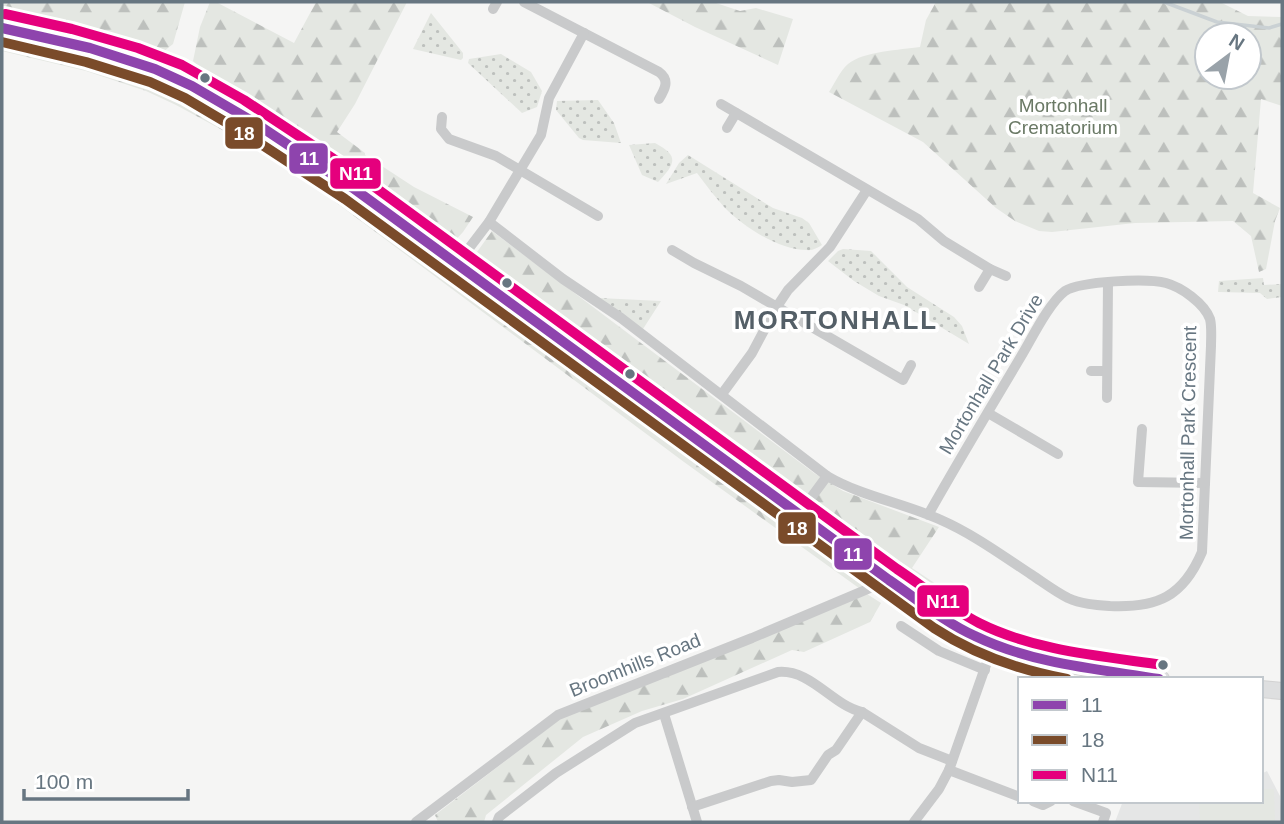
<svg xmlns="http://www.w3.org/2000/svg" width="1284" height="824" viewBox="0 0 1284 824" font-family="Arial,sans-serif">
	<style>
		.built { fill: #e5e6e6 }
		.grass { fill: url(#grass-dots) }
		.forest { fill: url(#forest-firs); fill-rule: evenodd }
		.park { fill: #e4e7e2 }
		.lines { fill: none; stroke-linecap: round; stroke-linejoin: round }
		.stream { stroke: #cad1d4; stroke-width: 3.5 }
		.secondary-casing { stroke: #d2d2d2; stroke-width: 18 }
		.street { stroke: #c9cacb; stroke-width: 10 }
		.secondary { stroke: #dedfe0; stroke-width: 16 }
		.bus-1-casing { stroke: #fff; stroke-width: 16 }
		.bus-2-casing { stroke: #fff; stroke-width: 16 }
		.bus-3-casing { stroke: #fff; stroke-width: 16 }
		.bus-1 { stroke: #8e44ad; stroke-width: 10 }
		.bus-2 { stroke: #7a4b2a; stroke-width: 10 }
		.bus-3 { stroke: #e5007d; stroke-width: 10 }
		.bus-dot { fill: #677681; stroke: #fff; stroke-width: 2.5 }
		.labels { text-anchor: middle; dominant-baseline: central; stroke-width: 7; stroke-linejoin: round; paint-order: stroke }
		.park-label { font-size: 19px; fill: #6a7965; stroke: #fff }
		.street-label { font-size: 19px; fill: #677681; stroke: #fff }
		.district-label { font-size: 26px; font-weight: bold; letter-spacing: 2px; fill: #545f67; stroke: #fff }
		.line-badge { stroke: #fff; stroke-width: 2.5 }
		.badge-label { font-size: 19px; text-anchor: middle; font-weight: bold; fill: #fff }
	</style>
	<defs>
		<pattern id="grass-dots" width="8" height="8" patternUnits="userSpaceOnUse" patternTransform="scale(1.75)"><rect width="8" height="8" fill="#e4e7e2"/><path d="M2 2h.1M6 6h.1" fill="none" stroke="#bdc0bd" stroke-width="1.8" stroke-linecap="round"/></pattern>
		<pattern id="forest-firs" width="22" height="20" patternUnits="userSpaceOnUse" patternTransform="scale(1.75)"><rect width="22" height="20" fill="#e4e7e2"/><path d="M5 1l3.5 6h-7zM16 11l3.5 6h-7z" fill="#bdc0bd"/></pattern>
	</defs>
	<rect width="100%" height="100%" fill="#f5f5f4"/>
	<polygon class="built" points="1267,771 1280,796 1282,822 1115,822 1123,801 1261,801 1261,774"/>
	<g class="grass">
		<polygon points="431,13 463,53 463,58 461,60 413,49"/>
		<polygon points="501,54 531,72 542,91 537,107 522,113 468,63 469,59"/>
		<polygon points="598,100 614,123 621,143 583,140 579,138 556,110 557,101"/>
		<path d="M655 143C680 156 675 164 658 182L642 175 629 145Z"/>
		<path d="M688 155 773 208 802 218 809 223 822 245C817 248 812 251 807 250 779 250 744 227 725 208 715 197 706 185 697 173L666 184 679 163Z"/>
		<polygon points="843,249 871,251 907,287 954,317 962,326 969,344 904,305 879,296 854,281 828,261 838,251"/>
		<polygon points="1263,278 1264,285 1282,284 1282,297 1267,299 1260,293 1218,292 1219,281"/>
		<polygon points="599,298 661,301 643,329"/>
	</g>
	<g class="forest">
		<polygon points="2,2 185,2 173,44 163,52 155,53 65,28 2,15"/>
		<polygon points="210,2 216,2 294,43 316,2 407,2 355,104 337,132 365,153 365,155 414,187 473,217 463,232 452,244 306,140 214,82 193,61 200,27"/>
		<polygon points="647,2 713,2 740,11 756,8 793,19 778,65 695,27"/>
		<path d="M936 2H1220L1248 16 1282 17V106L1261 99 1253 193 1280 208 1275 221 1266 269 1259 272 1251 236 1233 221 1135 223 1052 232 1039 231 1015 221 996 208 923 142 829 92C835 83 840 71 848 64 864 51 900 50 920 47L926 20ZM1249 35V77H1207V35Z"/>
		<polygon points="2,28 131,61 261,127 889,580 863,591 684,462 283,163 176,105 146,91 86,71 2,51"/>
		<polygon points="492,231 814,473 843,491 939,527 912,568 951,594 949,608 472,259"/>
		<polygon points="867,594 881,603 870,622 804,652 792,650 683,699 642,711 583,737 486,815 484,822 438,822 435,815 560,719"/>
	</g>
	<polygon class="park" points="1261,789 1274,789 1275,822 1200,822 1199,801 1261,801"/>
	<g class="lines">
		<polyline class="stream" points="1164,2 1217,22 1269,28 1282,24"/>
		<defs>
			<g id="secondary">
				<path d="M2 28C61 39 120 54 176 78 197 88 217 100 237 112 276 136 315 162 353 188L889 580C917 599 944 621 974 636 1029 664 1101 669 1161 679"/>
				<polyline points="1261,689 1282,691"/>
			</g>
		</defs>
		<use href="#secondary" class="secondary-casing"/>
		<g class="street">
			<path d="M524 2 659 72C670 80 665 89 659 99"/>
			<polyline points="493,9 497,2"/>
			<polyline points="721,104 918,219 944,241 990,269 1006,276"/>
			<polyline points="442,117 441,129 449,139 496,156 598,216"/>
			<polyline points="727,128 736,113"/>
			<path d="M489 222 563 279 621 318 827 476C863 497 904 503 941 520 973 534 1003 556 1032 575 1044 583 1056 592 1068 598 1081 604 1096 605 1110 606 1157 608 1183 597 1202 552L1211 346C1211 338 1212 327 1210 319 1204 303 1181 287 1166 283 1147 278 1081 281 1065 291 1050 302 1033 336 1023 353 991 407 959 460 928 515"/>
			<polyline points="672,250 694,263 741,286 903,380 911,365"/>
			<polyline points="457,264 489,222 541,135 549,98 584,33"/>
			<polyline points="979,287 990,269"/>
			<polyline points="1091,371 1107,371"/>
			<polyline points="722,394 752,353 776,308 788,290 830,247 867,190"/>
			<polyline points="1107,398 1108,283"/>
			<polyline points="988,413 1058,454"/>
			<polyline points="1142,429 1138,482 1205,483"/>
			<polyline points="799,514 827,476"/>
			<polyline points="901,626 939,651 985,670"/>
			<polyline points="664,714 697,822"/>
			<polyline points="949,770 1020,797"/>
			<polyline points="1033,801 1043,805 1051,801"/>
			<polyline points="1073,801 1106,813 1103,822"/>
			<polyline points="692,807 771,781 779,780 792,782 811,780 828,755 836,750 862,712"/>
			<polyline points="416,822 558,715 752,638 889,580"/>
			<path d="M497 822 499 817 556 773 635 723 778 672C811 669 832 705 862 712L919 748 952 761"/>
			<polyline points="914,822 939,789 949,770 993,645"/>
		</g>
		<use href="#secondary" class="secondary"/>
		<defs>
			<path id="bus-1" d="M2 28 90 48 155 69 192 86 252 121 353 188 889 580C917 599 944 622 975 636 1033 664 1097 669 1159 679"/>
			<path id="bus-2" d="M2 42 86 62 150 82 185 98 244 133 345 199 934 628C975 655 1019 670 1067 679"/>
			<path id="bus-3" d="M5 14 72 29 138 48 182 65 244 100 361 177 897 569C924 587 950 608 979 623 1035 651 1101 656 1163 665"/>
		</defs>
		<use href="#bus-1" class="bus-1-casing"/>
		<use href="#bus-2" class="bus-2-casing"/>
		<use href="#bus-3" class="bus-3-casing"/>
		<use href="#bus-1" class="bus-1"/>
		<use href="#bus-2" class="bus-2"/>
		<use href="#bus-3" class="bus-3"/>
	</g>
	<g class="bus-dot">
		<circle cx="205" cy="78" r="6"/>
		<circle cx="507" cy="283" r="6"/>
		<circle cx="630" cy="374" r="6"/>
		<circle cx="1163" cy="665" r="6"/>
	</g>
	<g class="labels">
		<g class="park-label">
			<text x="1063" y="105">Mortonhall<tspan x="1063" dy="22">Crematorium</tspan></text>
		</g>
		<g class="street-label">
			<text transform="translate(991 374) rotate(-59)">Mortonhall Park Drive</text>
			<text transform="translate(1188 433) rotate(-89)">Mortonhall Park Crescent</text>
			<text transform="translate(635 665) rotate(-22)">Broomhills Road</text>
		</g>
		<g class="district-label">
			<text x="836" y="320">MORTONHALL</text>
		</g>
	</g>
	<g class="line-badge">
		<rect x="224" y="116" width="40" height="34" rx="7" fill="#7a4b2a"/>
		<rect x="288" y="142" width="41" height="33" rx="7" fill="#8e44ad"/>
		<rect x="329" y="157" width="53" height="33" rx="7" fill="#e5007d"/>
		<rect x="777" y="511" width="40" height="34" rx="7" fill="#7a4b2a"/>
		<rect x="833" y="537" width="40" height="34" rx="7" fill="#8e44ad"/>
		<rect x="916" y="584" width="54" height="34" rx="7" fill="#e5007d"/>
	</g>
	<g class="badge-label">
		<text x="244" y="140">18</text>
		<text x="309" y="165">11</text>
		<text x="356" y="180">N11</text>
		<text x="797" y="535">18</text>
		<text x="853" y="561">11</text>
		<text x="943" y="608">N11</text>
	</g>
	<rect width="1284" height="824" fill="none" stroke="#677681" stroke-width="7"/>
	<rect x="1018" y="677" width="245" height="126" fill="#ffffff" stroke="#c2c8cd" stroke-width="2"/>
	<rect x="1032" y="700" width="35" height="10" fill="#8e44ad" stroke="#c2c8cd" stroke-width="2"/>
	<text x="1081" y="712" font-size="21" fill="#677681">11</text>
	<rect x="1032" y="735" width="35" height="10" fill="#7a4b2a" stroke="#c2c8cd" stroke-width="2"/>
	<text x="1081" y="747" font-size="21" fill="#677681">18</text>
	<rect x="1032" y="770" width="35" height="10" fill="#e5007d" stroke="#c2c8cd" stroke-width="2"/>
	<text x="1081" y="782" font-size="21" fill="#677681">N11</text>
	<g transform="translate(1228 56) rotate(32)"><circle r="33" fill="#ffffff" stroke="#c2c8cd" stroke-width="2"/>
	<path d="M0-5L12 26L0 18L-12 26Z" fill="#99a2a9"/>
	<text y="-10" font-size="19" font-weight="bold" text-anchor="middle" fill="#677681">N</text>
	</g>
	<path d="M24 789v10h164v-10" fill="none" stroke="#677681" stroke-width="3.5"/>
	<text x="35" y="789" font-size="21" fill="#677681" stroke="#ffffff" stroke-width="5" paint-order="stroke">100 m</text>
</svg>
